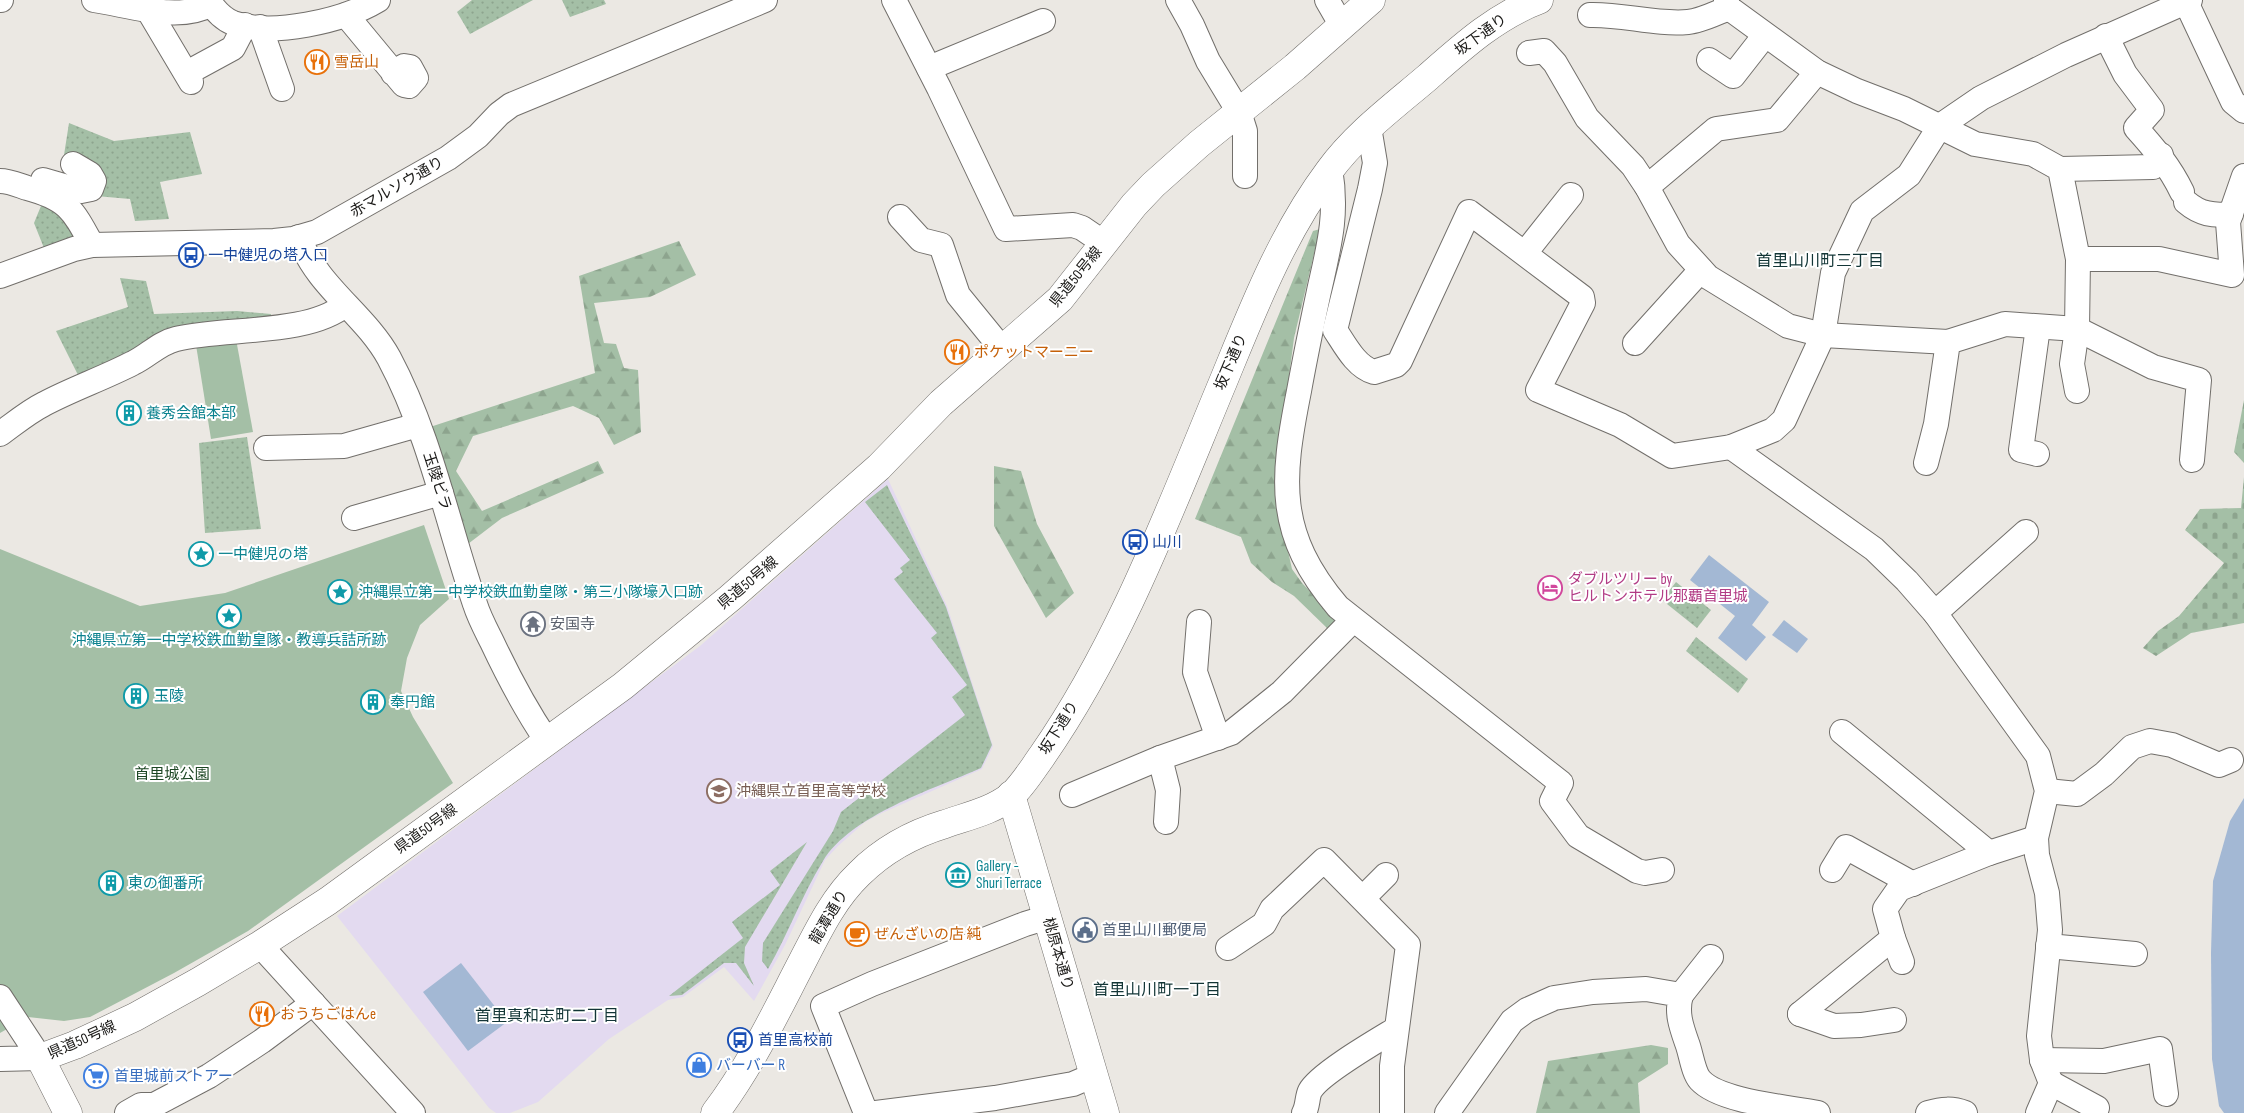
<svg xmlns="http://www.w3.org/2000/svg" width="2244" height="1113" viewBox="0 0 2244 1113" font-family="'Sofia Sans Condensed','Noto Sans JP',sans-serif">
	<style>
		.education { fill: #e3daf0 }
		.grass { fill: url(#grass-dots) }
		.forest { fill: url(#forest-firs) }
		.cemetery { fill: url(#cemetery-stones) }
		.park { fill: #a4bfa6 }
		.water { fill: #a3b8d4 }
		.lines { fill: none; stroke-linecap: round; stroke-linejoin: round }
		.minor-casing { stroke: #726f6b; stroke-width: 26 }
		.major-casing { stroke: #726f6b; stroke-width: 29 }
		.minor { stroke: #fff; stroke-width: 24 }
		.major { stroke: #fff; stroke-width: 28 }
		.labels { text-anchor: middle; dominant-baseline: central; stroke-width: 4; stroke-linejoin: round; paint-order: stroke }
		.street-label { font-size: 15px; fill: #1b1a18; stroke: #fff }
		.food-label { font-size: 15px; fill: #c56008; stroke: #fff; text-anchor: start }
		.transit-label { font-size: 15px; fill: #164399; stroke: #fff; text-anchor: start }
		.culture-label { font-size: 15px; fill: #0d838f; stroke: #fff; text-anchor: start }
		.hotel-label { font-size: 15px; fill: #b23c85; stroke: #fff; text-anchor: start }
		.worship-label { font-size: 15px; fill: #5b616d; stroke: #fff; text-anchor: start }
		.park-label { font-size: 15px; fill: #1c4623; stroke: #fff }
		.education-label { font-size: 15px; fill: #785e54; stroke: #fff; text-anchor: start }
		.service-label { font-size: 15px; fill: #4e5e75; stroke: #fff; text-anchor: start }
		.shop-label { font-size: 15px; fill: #366cbe; stroke: #fff; text-anchor: start }
		.neighbourhood-label { font-size: 16px; fill: #123536; stroke: #fff }
	</style>
	<defs>
		<pattern id="grass-dots" width="8" height="8" patternUnits="userSpaceOnUse" patternTransform="scale(1.25)"><rect width="8" height="8" fill="#a4bfa6"/><path d="M2 2h.1M6 6h.1" fill="none" stroke="#8da48e" stroke-width="1.8" stroke-linecap="round"/></pattern>
		<pattern id="forest-firs" width="22" height="20" patternUnits="userSpaceOnUse" patternTransform="scale(1.25)"><rect width="22" height="20" fill="#a4bfa6"/><path d="M5 1l3.5 6h-7zM16 11l3.5 6h-7z" fill="#8da48e"/></pattern>
		<pattern id="cemetery-stones" width="16" height="16" patternUnits="userSpaceOnUse" patternTransform="scale(1.25)"><rect width="16" height="16" fill="#a4bfa6"/><path d="M2 7V4a2 2 0 0 1 4 0v3zM10 15v-3a2 2 0 0 1 4 0v3z" fill="#8da48e"/></pattern>
	</defs>
	<rect width="100%" height="100%" fill="#ebe8e3"/>
	<polygon class="education" points="888,479 947,606 993,746 982,769 882,813 865,822 838,846 825,860 785,945 754,1001 724,967 683,997 668,1000 609,1039 538,1102 510,1113 496,1113 489,1108 337,916 700,646"/>
	<g class="grass">
		<polygon points="472,0 533,0 470,34 457,12"/>
		<polygon points="562,0 604,0 606,4 570,17"/>
		<polygon points="69,123 114,141 190,132 202,174 160,182 169,219 135,221 130,199 96,196 98,179 64,155"/>
		<polygon points="43,201 65,213 77,240 44,248 34,223"/>
		<polygon points="120,278 146,281 154,314 237,311 271,314 271,322 80,379 56,331 128,307"/>
		<polygon points="247,437 261,529 205,533 199,443"/>
		<path d="M887 485 946 607 992 745 981 768C934 789 851 815 823 861 802 895 788 934 768 969L762 961 763 943 833 831 841 812 965 715 952 697 967 685 931 638 937 633 894 579 903 572 900 568 910 560 865 502Z"/>
		<polygon points="1676,582 1711,610 1697,628 1662,600"/>
		<polygon points="1696,637 1748,679 1738,693 1686,651"/>
		<polygon points="807,842 745,947 744,963 754,986 736,963 724,963 682,995 669,996 743,938 732,922 780,885 770,871"/>
	</g>
	<g class="forest">
		<polygon points="1320,229 1294,338 1278,461 1284,533 1292,569 1302,583 1331,613 1337,622 1329,630 1294,596 1272,582 1251,563 1241,537 1195,519 1313,231"/>
		<polygon points="679,241 696,275 650,297 594,303 604,343 616,344 624,368 638,370 641,432 614,445 599,418 573,406 473,436 456,471 482,511 598,461 604,473 502,518 464,547 427,428 595,373 579,276"/>
		<polygon points="994,466 1021,471 1037,524 1074,593 1046,618 994,526"/>
		<polygon points="1651,1045 1668,1048 1668,1064 1638,1083 1640,1113 1536,1113 1548,1061"/>
	</g>
	<g class="cemetery">
		<polygon points="2244,400 2244,463 2234,452"/>
		<polygon points="2244,477 2244,623 2191,633 2156,656 2143,648 2158,631 2179,616 2224,563 2185,530 2200,509 2241,508"/>
	</g>
	<g class="park">
		<polygon points="236,339 253,432 211,439 196,345"/>
		<polygon points="424,525 449,599 420,625 407,658 401,691 413,717 453,783 248,931 174,973 90,1017 64,1021 28,1017 0,1033 0,549 140,606 225,593"/>
	</g>
	<g class="water">
		<polygon points="1709,555 1769,602 1752,625 1766,637 1746,661 1718,638 1735,616 1690,580"/>
		<polygon points="1784,620 1808,639 1797,653 1772,635"/>
		<polygon points="2244,798 2244,1113 2224,1113 2219,1106 2212,1059 2211,953 2213,881 2230,821"/>
		<polygon points="461,963 507,1022 468,1051 423,992"/>
	</g>
	<g class="lines">
		<defs>
			<g id="minor">
				<polyline points="0,0 1,0"/>
				<path d="M94 0C129 5 179 23 211 4"/>
				<path d="M208 0C214 9 223 19 233 23 272 37 343 21 378 0"/>
				<polyline points="894,0 939,88 1006,229 1073,225 1082,228 1104,243"/>
				<polyline points="1178,0 1192,25 1208,61 1239,112 1245,131 1245,176"/>
				<polyline points="1327,0 1342,26"/>
				<polyline points="1726,0 1729,8 1817,72 1857,91 1904,109 1975,144 2033,154 2060,169 2078,259 2077,329 2072,364 2077,391"/>
				<polyline points="2186,2 2233,102 2244,111"/>
				<polyline points="147,8 191,82"/>
				<polyline points="346,15 399,79 404,85 409,86 416,78 410,67 404,66 393,73"/>
				<path d="M1590 15C1623 14 1655 25 1688 22 1701 21 1716 13 1729 8"/>
				<polyline points="260,27 282,89"/>
				<path d="M2106 36 2125 74 2152 110 2136 128C2154 148 2170 167 2182 192"/>
				<polyline points="1529,53 1544,51 1555,63 1587,118 1633,166 1647,187 1678,244 1708,277 1788,326 1823,335 1948,342"/>
				<polyline points="1709,60 1733,76 1765,35"/>
				<polyline points="929,68 1043,21"/>
				<polyline points="187,73 233,48 245,25"/>
				<path d="M1369 127 1375 163 1370 189 1335 330C1345 345 1356 367 1374 372L1396 365 1400 361 1469 212 1582 297 1583 303 1538 390 1620 425 1672 456 1731 447 1773 430 1784 420 1823 335 1833 273 1862 211 1909 175 1940 126 1981 98 2066 55 2190 0"/>
				<path d="M1330 168C1338 215 1329 246 1319 291 1312 324 1305 358 1299 391 1281 481 1276 534 1338 607L1561 783 1552 801 1578 836 1637 871 1645 873 1662 870"/>
				<polyline points="2060,169 2153,167 2161,155"/>
				<polyline points="43,180 81,191 91,189 94,181 90,174 73,164"/>
				<path d="M0 181C9 181 18 185 27 188 68 199 73 210 92 245"/>
				<polyline points="1647,187 1716,129 1777,120 1817,72"/>
				<path d="M2186 202C2200 214 2213 216 2231 214"/>
				<polyline points="900,217 921,240 941,245 958,295 1002,349"/>
				<path d="M299 237C316 286 365 314 389 358 430 435 447 522 475 604 479 617 486 630 492 642 508 676 526 710 547 741"/>
				<polyline points="1525,253 1571,195"/>
				<polyline points="2078,259 2159,259 2232,275 2228,222 2244,176"/>
				<polyline points="0,276 74,249 92,245 274,241 293,239 317,232 448,158 478,136 499,114 511,105 765,0"/>
				<polyline points="1635,343 1701,270"/>
				<path d="M0 434C14 424 28 412 44 404 72 389 104 378 133 363 148 356 159 343 176 339 223 327 307 336 345 305"/>
				<polyline points="1731,447 1874,549 1907,581 1935,613 2038,756 2047,791 2036,838 2037,855 2047,893 2050,930 2039,1036 2042,1060 2051,1083 2038,1113"/>
				<polyline points="266,448 344,446 418,425"/>
				<polyline points="2037,454 2021,450 2038,327"/>
				<polyline points="1926,463 1936,424 1948,342 2005,324 2077,329 2153,367 2199,380 2192,460"/>
				<polyline points="354,518 441,493"/>
				<polyline points="1935,613 2026,532"/>
				<polyline points="1199,622 1195,672 1218,738"/>
				<polyline points="1842,732 1989,853"/>
				<polyline points="2047,791 2077,794 2104,774 2132,747 2150,741 2172,745 2219,765 2231,760"/>
				<polyline points="1072,795 1160,758"/>
				<polyline points="1166,822 1168,790 1160,758 1231,733 1282,692 1353,620"/>
				<polyline points="1832,870 1846,847 1913,884"/>
				<polyline points="1363,898 1386,875"/>
				<polyline points="1893,938 1902,962"/>
				<polyline points="260,945 413,1113"/>
				<polyline points="2048,946 2135,954"/>
				<polyline points="1228,948 1264,924 1272,909 1324,860 1408,945 1392,1066 1392,1113"/>
				<polyline points="1681,995 1711,957"/>
				<polyline points="0,997 40,1058 0,1059"/>
				<polyline points="1800,1014 1893,938 1885,909 1899,889 1989,853 2036,838"/>
				<polyline points="1800,1014 1834,1026 1861,1025 1894,1020"/>
				<polyline points="2042,1060 2104,1061 2160,1049 2166,1094"/>
				<polyline points="2051,1083 2097,1108"/>
				<polyline points="127,1113 141,1105 154,1105 209,1076 262,1041 313,1003"/>
				<polyline points="866,1113 823,1006 872,984 1025,924 1048,917"/>
				<polyline points="876,1113 995,1098 1073,1084 1094,1075"/>
				<path d="M1304 1113C1308 1106 1307 1097 1310 1091 1319 1074 1378 1040 1396 1029"/>
				<path d="M1447 1113 1512 1021 1527 1010 1554 998 1593 992 1646 989 1681 995C1676 1012 1681 1026 1687 1043 1691 1053 1693 1072 1700 1080 1720 1102 1788 1107 1818 1113"/>
				<path d="M1928 1113C1942 1109 1952 1108 1965 1113"/>
			</g>
			<g id="major">
				<polyline points="1011,795 1105,1113"/>
				<polyline points="68,1113 40,1058 75,1045 135,1017 198,982 260,945 328,901 623,686 730,598 879,467 941,403 1060,299 1134,205 1153,185 1199,144 1295,67 1371,0"/>
				<path d="M715 1113C750 1067 775 1014 801 964 818 931 833 899 859 874 884 849 912 834 945 824 968 816 992 811 1011 796 1023 785 1032 770 1042 756 1121 642 1170 509 1223 382 1253 309 1282 234 1329 171 1356 134 1394 106 1428 77 1462 47 1496 16 1539 0"/>
			</g>
		</defs>
		<use href="#minor" class="minor-casing"/>
		<use href="#major" class="major-casing"/>
		<use href="#minor" class="minor"/>
		<use href="#major" class="major"/>
	</g>
	<defs>
		<symbol id="restaurant-ring" viewBox="-11 -11 22 22"><circle r="9.5" fill="#fff" stroke="#e8710a" stroke-width="1.5"/><path d="M-5-6h1v4h1v-4h1v4h1v-4h1v5L-1.5 .5V6h-2V.5L-5-1ZM5-6V6H3V1.5H1.5Q1.5-4 5-6Z" fill="#e8710a"/></symbol>
		<symbol id="bus-ring" viewBox="-11 -11 22 22"><circle r="9.5" fill="#fff" stroke="#1a4fb4" stroke-width="1.5"/><path d="M-5-6H5V4H4V6H2V4H-2V6H-4V4H-5ZM-3.5-4V0h7V-4ZM-3.5 1.2v1.5H-2V1.2ZM2 1.2v1.5H3.5V1.2Z" fill="#1a4fb4"/></symbol>
		<symbol id="building-ring" viewBox="-11 -11 22 22"><circle r="9.5" fill="#fff" stroke="#0f9aa8" stroke-width="1.5"/><path d="M-4-6H4V6H1V3H-1V6H-4ZM-2.5-4.3h1.7v1.8h-1.7ZM.8-4.3h1.7v1.8H.8ZM-2.5-1h1.7V.8h-1.7ZM.8-1h1.7V.8H.8Z" fill="#0f9aa8"/></symbol>
		<symbol id="sight-ring" viewBox="-11 -11 22 22"><circle r="9.5" fill="#fff" stroke="#0f9aa8" stroke-width="1.5"/><path d="M0-6L1.8-2.2L6-1.7L2.9 1.2L3.7 5.4L0 3.3L-3.7 5.4L-2.9 1.2L-6-1.7L-1.8-2.2Z" fill="#0f9aa8"/></symbol>
		<symbol id="hotel-ring" viewBox="-11 -11 22 22"><circle r="9.5" fill="#fff" stroke="#d1479c" stroke-width="1.5"/><path d="M-6-4.5h1.5V1H6V5H4.5V3h-9V5H-6ZM-4 0a1.8 1.8 0 1 1 3.6 0ZM.5 0V-2.5h3Q6-2.5 6 0Z" fill="#d1479c"/></symbol>
		<symbol id="temple-ring" viewBox="-11 -11 22 22"><circle r="9.5" fill="#fff" stroke="#6b7280" stroke-width="1.5"/><path d="M0-6L5-2H3V0L6.5 2.5H4V6H1.5V3h-3V6H-4V2.5H-6.5L-3 0V-2H-5Z" fill="#6b7280"/></symbol>
		<symbol id="school-ring" viewBox="-11 -11 22 22"><circle r="9.5" fill="#fff" stroke="#8d6e63" stroke-width="1.5"/><path d="M0-5L7-2L0 1L-7-2ZM-4 1L0 2.5L4 1V4Q0 6-4 4Z" fill="#8d6e63"/></symbol>
		<symbol id="museum-ring" viewBox="-11 -11 22 22"><circle r="9.5" fill="#fff" stroke="#0f9aa8" stroke-width="1.5"/><path d="M0-6L6-3V-2H-6V-3ZM-5-1h2V3h-2ZM-1-1h2V3h-2ZM3-1h2V3H3ZM-6 4H6V6H-6Z" fill="#0f9aa8"/></symbol>
		<symbol id="civic-ring" viewBox="-11 -11 22 22"><circle r="9.5" fill="#fff" stroke="#5c6f8a" stroke-width="1.5"/><path d="M-.6-6.5H3V-4.5H.6V-3L4-1V1h2V6H-6V1h2V-1L-.6-3ZM-1.2 2.5V6h2.4V2.5Z" fill="#5c6f8a"/></symbol>
		<symbol id="cafe-ring" viewBox="-11 -11 22 22"><circle r="9.5" fill="#fff" stroke="#e8710a" stroke-width="1.5"/><path d="M-5.5-4.5H6V0H3Q3 3.5 0 3.5H-2.5Q-5.5 3.5-5.5 0ZM3-3.2v2h1.7v-2ZM-6 4.5H4V6H-6Z" fill="#e8710a"/></symbol>
		<symbol id="shop-ring" viewBox="-11 -11 22 22"><circle r="9.5" fill="#fff" stroke="#3f7fe0" stroke-width="1.5"/><path d="M-5-2.5h2.3a2.7 3.5 0 0 1 5.4 0H5L5.5 6h-11ZM-1.5-2.5h3a1.5 2.3 0 0 0-3 0Z" fill="#3f7fe0"/></symbol>
		<symbol id="supermarket-ring" viewBox="-11 -11 22 22"><circle r="9.5" fill="#fff" stroke="#3f7fe0" stroke-width="1.5"/><path d="M-6-5.5h2.5l.6 2H6L4.5 2H-2.5L-4.4-4H-6ZM-1.5 3.2a1.3 1.3 0 1 0 .1 0ZM3 3.2a1.3 1.3 0 1 0 .1 0Z" fill="#3f7fe0"/></symbol>
	</defs>
	<g fill-rule="evenodd">
		<use href="#restaurant-ring" x="303" y="48" width="28" height="28"/>
		<use href="#bus-ring" x="177" y="241" width="28" height="28"/>
		<use href="#restaurant-ring" x="943" y="338" width="28" height="28"/>
		<use href="#building-ring" x="115" y="399" width="28" height="28"/>
		<use href="#bus-ring" x="1121" y="528" width="28" height="28"/>
		<use href="#sight-ring" x="187" y="540" width="28" height="28"/>
		<use href="#hotel-ring" x="1536" y="574" width="28" height="28"/>
		<use href="#sight-ring" x="326" y="578" width="28" height="28"/>
		<use href="#sight-ring" x="215" y="602" width="28" height="28"/>
		<use href="#temple-ring" x="519" y="610" width="28" height="28"/>
		<use href="#building-ring" x="122" y="682" width="28" height="28"/>
		<use href="#building-ring" x="359" y="688" width="28" height="28"/>
		<use href="#school-ring" x="705" y="777" width="28" height="28"/>
		<use href="#museum-ring" x="944" y="861" width="28" height="28"/>
		<use href="#building-ring" x="97" y="869" width="28" height="28"/>
		<use href="#civic-ring" x="1071" y="916" width="28" height="28"/>
		<use href="#cafe-ring" x="843" y="920" width="28" height="28"/>
		<use href="#restaurant-ring" x="248" y="1000" width="28" height="28"/>
		<use href="#bus-ring" x="726" y="1026" width="28" height="28"/>
		<use href="#shop-ring" x="685" y="1051" width="28" height="28"/>
		<use href="#supermarket-ring" x="82" y="1062" width="28" height="28"/>
	</g>
	<g class="labels">
		<g class="street-label">
			<text transform="translate(1481 35) rotate(-36)">坂下通り</text>
			<text transform="translate(397 187) rotate(-30)">赤マルソウ通り</text>
			<text transform="translate(1076 277) rotate(-51)">県道50号線</text>
			<text transform="translate(1231 362) rotate(-67)">坂下通り</text>
			<text transform="translate(437 481) rotate(72)">玉陵ビラ</text>
			<text transform="translate(748 583) rotate(-40)">県道50号線</text>
			<text transform="translate(1059 728) rotate(-58)">坂下通り</text>
			<text transform="translate(426 829) rotate(-36)">県道50号線</text>
			<text transform="translate(829 917) rotate(-59)">龍潭通り</text>
			<text transform="translate(1058 954) rotate(74)">桃原本通り</text>
			<text transform="translate(82 1040) rotate(-24)">県道50号線</text>
		</g>
		<g class="food-label">
			<text x="334" y="62">雪岳山</text>
			<text x="974" y="352">ポケットマーニー</text>
			<text x="874" y="934">ぜんざいの店 純</text>
			<text x="280" y="1014">おうちごはんe</text>
		</g>
		<g class="transit-label">
			<text x="208" y="255">一中健児の塔入口</text>
			<text x="1152" y="542">山川</text>
			<text x="758" y="1040">首里高校前</text>
		</g>
		<g class="culture-label">
			<text x="146" y="413">養秀会館本部</text>
			<text x="218" y="554">一中健児の塔</text>
			<text x="358" y="592">沖縄県立第一中学校鉄血勤皇隊・第三小隊壕入口跡</text>
			<text x="229" y="640" text-anchor="middle">沖縄県立第一中学校鉄血勤皇隊・教導兵詰所跡</text>
			<text x="154" y="696">玉陵</text>
			<text x="390" y="702">奉円館</text>
			<text x="976" y="866">Gallery -<tspan x="976" dy="17">Shuri Terrace</tspan></text>
			<text x="128" y="883">東の御番所</text>
		</g>
		<g class="hotel-label">
			<text x="1568" y="579">ダブルツリー by<tspan x="1568" dy="17">ヒルトンホテル那覇首里城</tspan></text>
		</g>
		<g class="worship-label">
			<text x="550" y="624">安国寺</text>
		</g>
		<g class="park-label">
			<text x="172" y="774">首里城公園</text>
		</g>
		<g class="education-label">
			<text x="736" y="791">沖縄県立首里高等学校</text>
		</g>
		<g class="service-label">
			<text x="1102" y="930">首里山川郵便局</text>
		</g>
		<g class="shop-label">
			<text x="716" y="1065">バーバー R</text>
			<text x="114" y="1076">首里城前ストアー</text>
		</g>
		<g class="neighbourhood-label">
			<text x="1820" y="261">首里山川町三丁目</text>
			<text x="1157" y="990">首里山川町一丁目</text>
			<text x="547" y="1016">首里真和志町二丁目</text>
		</g>
	</g>
</svg>
